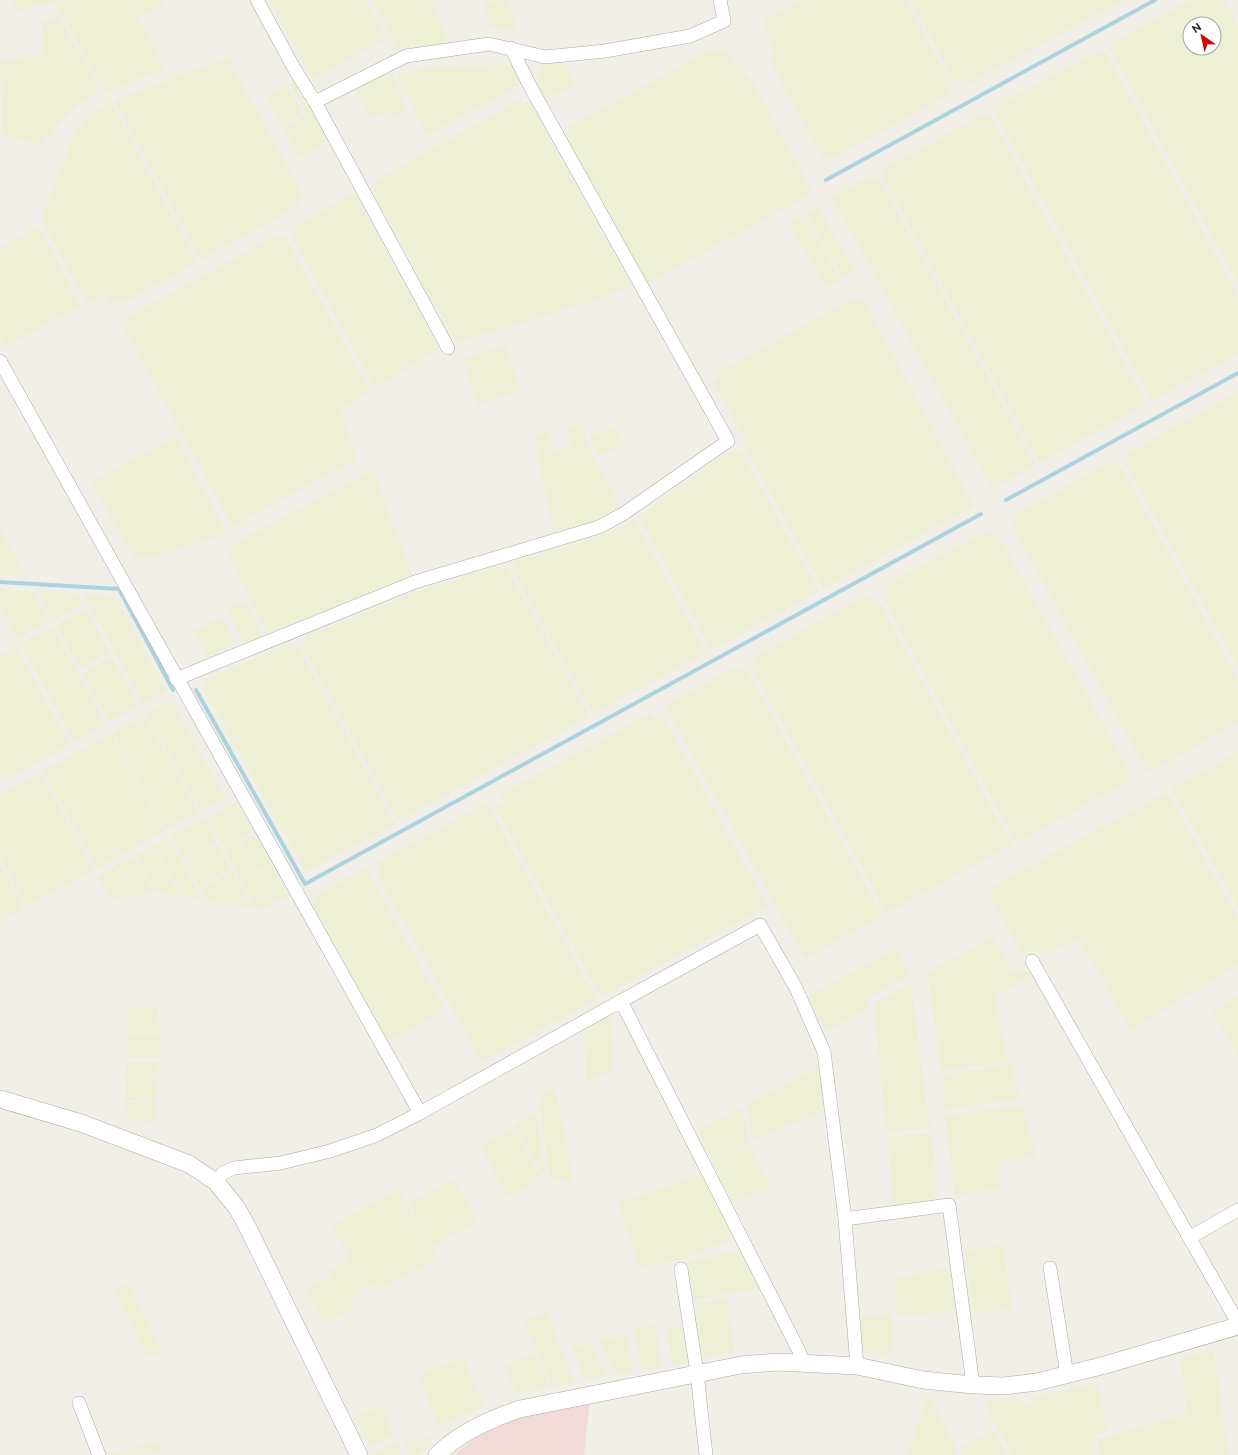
<svg xmlns="http://www.w3.org/2000/svg" width="1238" height="1455" viewBox="0 0 1238 1455" font-family="Raleway,sans-serif">
	<style>
		.commercial { fill: #f2dad9 }
		.farmland { fill: #eef0d5; fill-rule: evenodd }
		.lines { fill: none; stroke-linecap: round; stroke-linejoin: round }
		.stream { stroke: #aad3df; stroke-width: 4 }
		.minor-casing { stroke: #a9a9a9; stroke-width: 14 }
		.tertiary-casing { stroke: #a9a9a9; stroke-width: 18 }
		.minor { stroke: #fff; stroke-width: 13 }
		.tertiary { stroke: #fff; stroke-width: 17 }
	</style>
	<rect width="100%" height="100%" fill="#f2efe9"/>
	<polygon class="commercial" points="590,1402 584,1455 454,1455 475,1438 495,1427 520,1417"/>
	<g class="farmland">
		<polygon points="11,0 60,0 18,11"/>
		<polygon points="67,0 162,0 164,4 137,18 166,68 105,92 56,4"/>
		<polygon points="269,0 365,0 386,39 312,79"/>
		<polygon points="372,0 431,0 450,46 401,53"/>
		<polygon points="507,0 516,23 516,28 496,29 490,26 484,3"/>
		<polygon points="802,0 905,0 953,87 948,89 950,94 831,159 829,155 822,157 769,60 774,57 764,20"/>
		<polygon points="910,0 1123,0 967,85 963,79 955,83"/>
		<path d="M1191 0H1224L1238 25V284L1110 49 1113 47 1112 44ZM1190 24H1214V48H1190Z"/>
		<polygon points="59,18 99,86 95,94 79,104 56,127 52,138 45,137 40,146 2,133 1,60 43,56 42,20"/>
		<polygon points="715,48 719,53 726,49 736,67 752,81 813,193 648,283 563,134 571,130 569,126"/>
		<polygon points="1099,51 1100,53 1105,51 1238,296 1238,354 1152,401 994,111 1000,108 999,105"/>
		<polygon points="228,58 304,197 297,201 300,205 201,260 114,101"/>
		<polygon points="562,60 576,84 545,99 536,83 539,70 545,63"/>
		<polygon points="512,65 522,84 427,135 396,75 429,67"/>
		<polygon points="384,72 391,73 405,99 401,102 406,111 387,120 383,113 372,119 354,88"/>
		<polygon points="296,81 329,140 300,157 283,127 307,114 290,84"/>
		<polygon points="287,85 302,113 282,124 267,97"/>
		<polygon points="520,100 522,104 529,101 631,286 600,299 456,343 371,188 375,186 373,182"/>
		<polygon points="111,102 192,252 196,263 121,304 118,299 110,304 104,295 87,304 41,220 74,135 90,115"/>
		<polygon points="984,114 986,117 990,115 1147,404 1039,463 881,174 887,171 885,168"/>
		<polygon points="870,176 872,179 878,176 1036,465 992,489 832,197"/>
		<polygon points="354,193 439,348 375,388 291,235 296,232 293,227"/>
		<polygon points="819,208 855,271 843,277 807,215"/>
		<polygon points="804,215 841,280 826,288 789,223"/>
		<polygon points="39,227 81,305 5,347 0,337 0,248"/>
		<polygon points="277,235 280,239 285,236 370,391 341,410 357,460 232,526 123,326 129,323 127,318"/>
		<polygon points="854,298 856,302 863,299 974,506 823,589 745,447 744,438 713,382 719,378 717,373"/>
		<polygon points="506,345 520,390 478,405 473,394 463,358"/>
		<polygon points="1238,392 1238,667 1125,463 1129,460 1126,454"/>
		<polygon points="581,424 588,446 621,509 590,523 554,533 534,436 548,433 553,452 571,447 567,428"/>
		<polygon points="613,427 625,445 599,455 594,447 590,436"/>
		<polygon points="176,437 226,531 218,536 143,560 141,556 135,559 91,482"/>
		<polygon points="734,448 737,453 741,451 819,591 711,650 639,516"/>
		<polygon points="1109,463 1112,467 1119,463 1238,679 1238,723 1148,773 1011,525 1017,521 1015,515"/>
		<polygon points="373,470 412,575 267,634 228,553 233,550 233,544"/>
		<polygon points="634,519 706,653 593,714 511,568 518,564 516,560 593,539 624,526"/>
		<polygon points="0,529 26,577 0,575"/>
		<polygon points="988,530 991,536 997,533 1129,771 1131,780 1016,843 883,599 889,595 885,586"/>
		<polygon points="499,566 502,570 507,568 590,716 398,821 302,646 306,640 305,637 421,590"/>
		<polygon points="0,589 33,591 50,621 18,639 0,606"/>
		<polygon points="37,591 78,594 83,604 53,620"/>
		<polygon points="83,594 112,597 117,600 167,691 143,704"/>
		<polygon points="867,595 871,603 878,600 1012,845 887,913 751,667 757,663 754,657"/>
		<polygon points="245,600 263,637 245,646 227,609"/>
		<polygon points="86,609 110,652 80,669 56,625"/>
		<polygon points="222,617 236,644 208,658 194,631"/>
		<polygon points="53,627 106,724 74,742 21,644"/>
		<polygon points="288,644 291,649 298,646 395,824 306,872 202,687 207,684 207,679"/>
		<polygon points="16,647 70,744 5,780 0,771 0,656"/>
		<polygon points="112,656 139,706 109,722 82,673"/>
		<polygon points="737,666 740,671 746,668 883,916 805,959 665,706"/>
		<polygon points="172,701 225,798 201,811 147,714"/>
		<polygon points="651,713 656,721 663,717 768,906 601,997 495,808 504,803 500,795"/>
		<polygon points="145,716 198,812 166,830 113,733"/>
		<polygon points="111,734 164,831 97,868 43,771"/>
		<polygon points="1238,752 1238,908 1172,789"/>
		<polygon points="41,773 94,870 27,906 0,857 0,795"/>
		<polygon points="1167,792 1238,918 1238,965 1131,1030 1079,939 1046,953 1023,955 988,894 994,890 993,886"/>
		<polygon points="237,802 253,831 239,839 223,809"/>
		<polygon points="487,803 597,999 482,1062 375,871 381,868 378,862"/>
		<polygon points="221,811 238,840 224,848 207,818"/>
		<polygon points="204,818 217,842 185,861 171,837"/>
		<polygon points="254,834 271,863 257,871 241,841"/>
		<polygon points="168,838 203,900 183,896 154,846"/>
		<polygon points="239,842 273,904 266,908 256,908 225,850"/>
		<polygon points="218,845 231,868 199,886 186,863"/>
		<polygon points="152,847 180,896 157,892 136,856"/>
		<polygon points="134,857 154,893 134,896 117,866"/>
		<polygon points="0,864 24,908 0,921"/>
		<polygon points="272,865 289,896 275,903 258,873"/>
		<polygon points="115,867 132,896 111,900 97,877"/>
		<polygon points="366,868 445,1010 388,1042 312,904 316,901 314,897"/>
		<polygon points="232,871 253,908 207,901 201,889"/>
		<polygon points="993,937 1013,972 1030,972 1032,975 995,996 1008,1062 941,1070 929,982 927,973"/>
		<polygon points="896,949 910,975 868,999 868,1009 827,1031 808,996"/>
		<polygon points="911,983 930,1128 886,1132 874,1004"/>
		<polygon points="1238,996 1238,1057 1212,1012"/>
		<polygon points="158,1007 159,1032 128,1033 127,1009"/>
		<polygon points="611,1014 612,1070 588,1082 586,1081 585,1029"/>
		<polygon points="159,1034 159,1059 129,1059 128,1035"/>
		<polygon points="126,1063 159,1063 158,1077 126,1076"/>
		<polygon points="1011,1064 1021,1099 945,1109 942,1075"/>
		<polygon points="821,1066 826,1111 752,1140 747,1104"/>
		<polygon points="126,1078 157,1079 157,1101 126,1100"/>
		<polygon points="556,1090 573,1181 550,1179 540,1107 542,1094"/>
		<polygon points="126,1102 157,1103 155,1123 127,1119"/>
		<polygon points="1022,1106 1038,1157 1000,1162 1001,1188 955,1195 945,1115"/>
		<polygon points="742,1108 749,1141 712,1158 697,1130"/>
		<polygon points="535,1114 537,1117 545,1174 543,1175 514,1125"/>
		<polygon points="513,1128 541,1178 508,1197 480,1147"/>
		<polygon points="931,1133 938,1194 935,1199 893,1206 888,1137"/>
		<polygon points="749,1143 771,1188 732,1202 712,1160"/>
		<polygon points="705,1173 737,1237 682,1259 639,1268 618,1203"/>
		<polygon points="454,1179 477,1221 432,1246 409,1204"/>
		<polygon points="398,1189 437,1258 379,1291 375,1284 363,1291 347,1261 350,1259 332,1226"/>
		<polygon points="1003,1244 1012,1309 974,1313 965,1251"/>
		<polygon points="745,1250 762,1287 694,1300 687,1262"/>
		<polygon points="345,1262 363,1293 350,1301 354,1307 326,1324 306,1290 332,1275 330,1271"/>
		<polygon points="950,1268 956,1312 897,1316 895,1279"/>
		<polygon points="127,1284 129,1285 162,1351 149,1357 115,1292 116,1289"/>
		<polygon points="726,1298 735,1352 703,1357 695,1304"/>
		<polygon points="547,1313 574,1383 553,1387 524,1321"/>
		<polygon points="892,1314 893,1354 866,1353 860,1351 857,1317"/>
		<polygon points="655,1325 662,1368 641,1370 634,1328"/>
		<polygon points="686,1327 691,1362 672,1365 667,1329"/>
		<polygon points="627,1335 634,1372 616,1375 600,1340"/>
		<polygon points="591,1343 607,1376 585,1380 572,1348"/>
		<polygon points="1213,1349 1229,1455 1099,1455 1098,1440 1187,1413 1181,1365 1183,1360 1187,1356"/>
		<polygon points="535,1353 550,1387 516,1394 505,1366"/>
		<polygon points="464,1357 484,1407 439,1426 419,1378 425,1373"/>
		<polygon points="1092,1385 1098,1386 1107,1432 1095,1435 1095,1455 1012,1455 984,1403 990,1401 1020,1398 1022,1403 1028,1407 1034,1404 1035,1397"/>
		<polygon points="928,1394 952,1439 957,1455 907,1455"/>
		<polygon points="383,1405 393,1436 371,1446 353,1418"/>
		<polygon points="993,1430 1007,1455 961,1455 960,1448"/>
		<polygon points="433,1438 434,1440 418,1455 410,1455 405,1440"/>
		<polygon points="157,1441 161,1447 161,1454 111,1455 111,1454"/>
		<polygon points="397,1442 402,1455 374,1455 373,1453"/>
	</g>
	<g class="lines">
		<g class="stream">
			<polyline points="826,180 1155,0"/>
			<polyline points="1006,500 1238,373"/>
			<polyline points="0,582 119,589 173,690"/>
			<polyline points="196,690 305,884 981,514"/>
		</g>
		<defs>
			<g id="minor">
				<polyline points="257,0 295,70 315,102 448,348"/>
				<polyline points="315,102 406,56 489,44 545,57 605,51 690,36 724,21 720,0"/>
				<polyline points="0,361 420,1113"/>
				<polyline points="176,679 415,582 599,527 623,514 728,441 531,88 511,48"/>
				<polyline points="1032,961 1238,1323"/>
				<polyline points="621,1001 760,925 796,988 824,1052 845,1219 857,1366"/>
				<polyline points="216,1182 223,1173 234,1168 281,1163 330,1151 377,1135 420,1113 621,1001 799,1351 803,1362"/>
				<polyline points="845,1219 949,1205 973,1385"/>
				<polyline points="1189,1238 1238,1210"/>
				<polyline points="1050,1268 1067,1375"/>
				<polyline points="681,1269 697,1373 706,1455"/>
				<polyline points="79,1403 99,1455"/>
			</g>
			<g id="tertiary">
				<polyline points="0,1099 81,1123 189,1164 216,1182 237,1208 249,1230 359,1455"/>
				<path d="M437 1455C459 1433 490 1419 520 1409L741 1365 777 1362 857 1366 923 1380 973 1385 1004 1386 1037 1382 1105 1365 1238 1326"/>
			</g>
		</defs>
		<use href="#minor" class="minor-casing"/>
		<use href="#tertiary" class="tertiary-casing"/>
		<use href="#minor" class="minor"/>
		<use href="#tertiary" class="tertiary"/>
	</g>
	<g transform="translate(1202 36) rotate(326)"><circle r="19" fill="#ffffff" stroke="#a7a7a7"/>
	<path d="M0-3L7 15L0 10L-7 15Z" fill="#d40000"/>
	<text y="-6" font-size="11" font-weight="bold" text-anchor="middle" fill="#222222">N</text>
	</g>
</svg>
